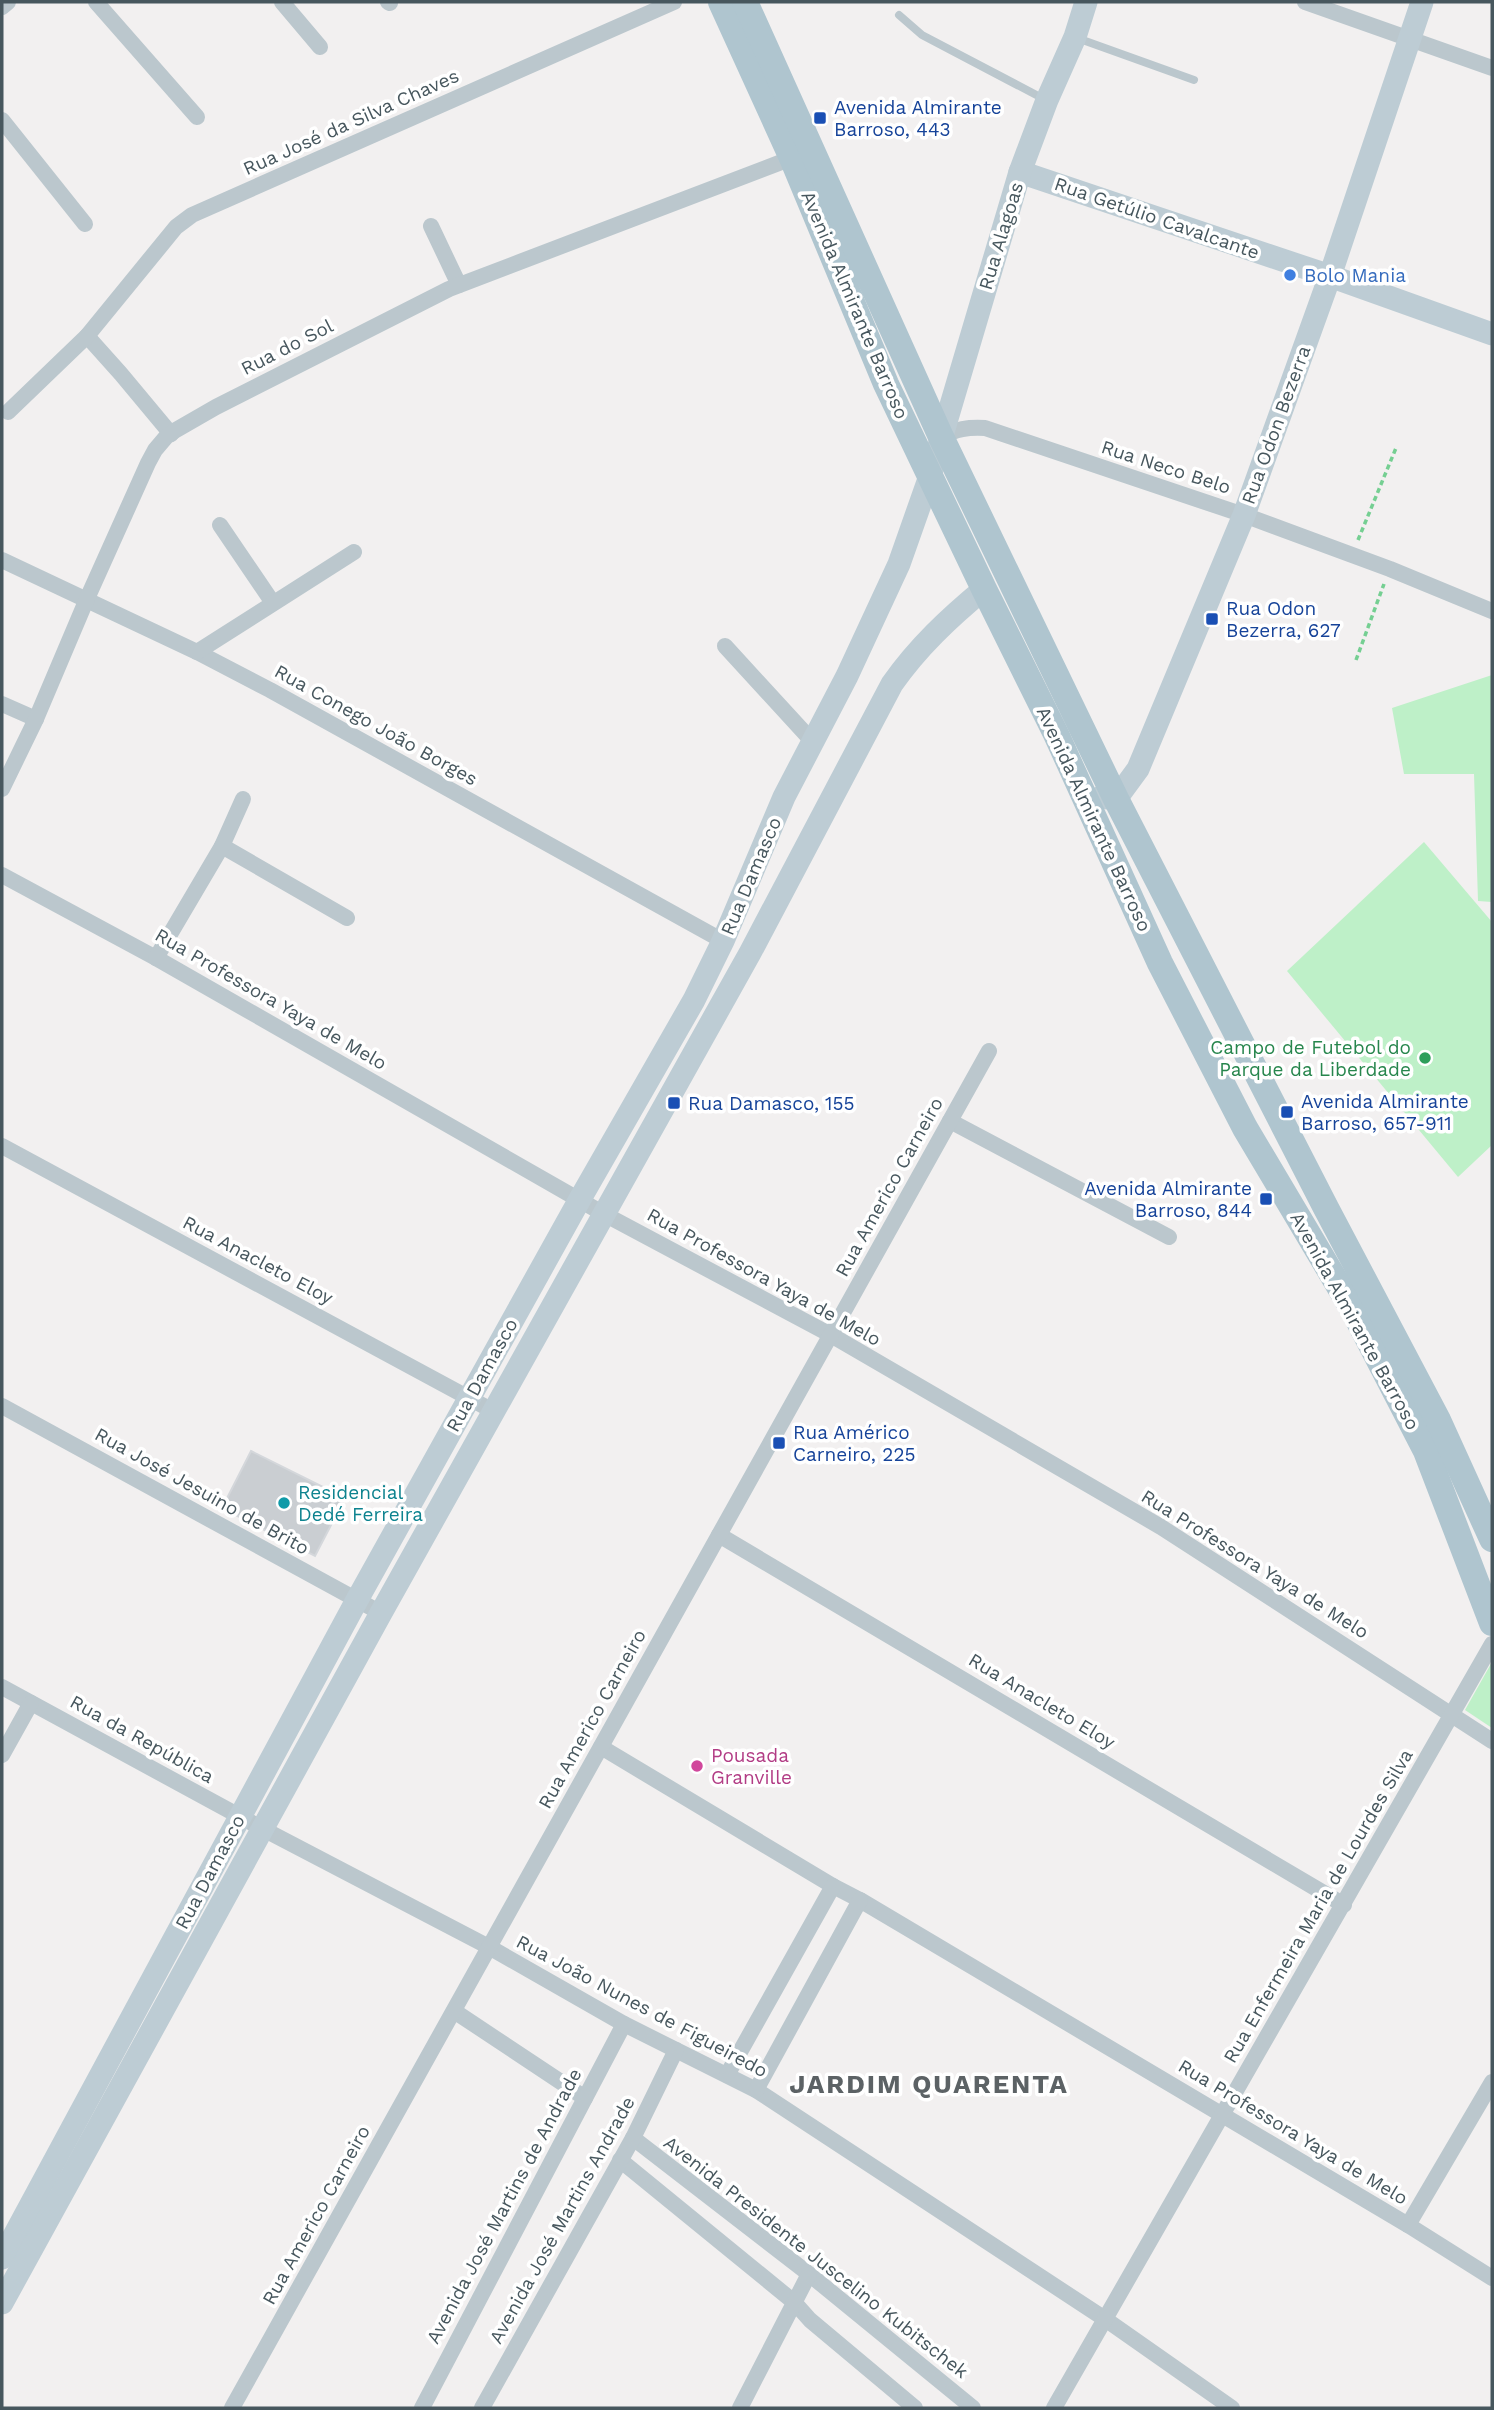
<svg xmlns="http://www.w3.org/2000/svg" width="1494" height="2410" viewBox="0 0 1494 2410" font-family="'Work Sans',sans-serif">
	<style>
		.green { fill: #bef0c8 }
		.building { fill: #caced2; stroke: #d4d7db; stroke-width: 2 }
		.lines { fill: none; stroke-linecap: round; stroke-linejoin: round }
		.path { stroke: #75cf92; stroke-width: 3.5; stroke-dasharray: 5 3.5; stroke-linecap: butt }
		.lane { stroke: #bbc7cd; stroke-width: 8 }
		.street { stroke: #bbc7cd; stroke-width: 16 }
		.secondary { stroke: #bdccd4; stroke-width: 23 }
		.primary { stroke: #afc5cf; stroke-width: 26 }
		.transit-dot { fill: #1a4fb4; stroke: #fff; stroke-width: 2.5 }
		.shop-dot { fill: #3f7fe0; stroke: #fff; stroke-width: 2.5 }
		.leisure-dot { fill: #2e9e5b; stroke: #fff; stroke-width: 2.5 }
		.culture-dot { fill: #0f9aa8; stroke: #fff; stroke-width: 2.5 }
		.hotel-dot { fill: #d1479c; stroke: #fff; stroke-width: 2.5 }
		.labels { text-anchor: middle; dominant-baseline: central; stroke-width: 7; stroke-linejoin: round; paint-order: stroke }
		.transit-label { font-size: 19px; fill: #164399; stroke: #fff; text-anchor: start }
		.street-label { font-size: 19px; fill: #47575e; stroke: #fff }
		.shop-label { font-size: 19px; fill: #366cbe; stroke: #fff; text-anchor: start }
		.leisure-label { font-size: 19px; fill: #27864d; stroke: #fff; text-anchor: end }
		.culture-label { font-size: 19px; fill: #0d838f; stroke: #fff; text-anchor: start }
		.hotel-label { font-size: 19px; fill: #b23c85; stroke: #fff; text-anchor: start }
		.district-label { font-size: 26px; font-weight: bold; letter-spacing: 2px; fill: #5c6265; stroke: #fff }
	</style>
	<rect width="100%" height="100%" fill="#f2f0f0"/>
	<g class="green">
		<polygon points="1492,675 1492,902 1478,901 1474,774 1404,774 1392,708"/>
		<polygon points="1424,842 1492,922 1492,1145 1458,1177 1287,971"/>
		<polygon points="1492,1662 1492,1728 1465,1710"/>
	</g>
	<polygon class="building" points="251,1451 345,1498 315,1556 222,1508"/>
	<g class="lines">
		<g class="path">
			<polyline points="1358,540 1396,448"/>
			<polyline points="1356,660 1384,584"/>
		</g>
		<g class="lane">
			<polyline points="899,15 922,35 1044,99"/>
			<polyline points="1077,38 1194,80"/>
		</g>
		<g class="street">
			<polyline points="96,2 197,117"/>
			<polyline points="282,2 320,47"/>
			<polyline points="388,2 390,3"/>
			<polyline points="1305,2 1492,68"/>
			<polyline points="2,7 8,2"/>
			<polyline points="2,120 85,224"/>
			<polyline points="431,226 459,285"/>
			<polyline points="87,336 121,374 171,434"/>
			<polyline points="8,412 87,336 176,227 192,215 674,2"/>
			<path d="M941 437C956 429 968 427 985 428L1244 515 1390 569 1492 611"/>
			<polyline points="220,525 273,603"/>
			<polyline points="2,560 197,652 270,690 723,941"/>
			<polyline points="725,646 813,742"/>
			<polyline points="197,652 354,552"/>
			<polyline points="2,704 36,719"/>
			<polyline points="2,789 36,719 86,601 148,463 155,450 166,437 176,430 216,407 449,289 792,158"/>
			<polyline points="222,846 347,918"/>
			<polyline points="2,875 156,958 604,1214 831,1335 1161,1527 1492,1741"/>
			<polyline points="156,958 222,846 243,799"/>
			<polyline points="950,1121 1169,1237"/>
			<polyline points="2,1146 493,1411"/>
			<polyline points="2,1406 381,1613"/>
			<polyline points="719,1535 1344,1905"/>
			<polyline points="2,1687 263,1829 489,1947 624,2024 756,2090 1105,2319 1232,2408"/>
			<polyline points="601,1747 833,1886 860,1900 1408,2225 1492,2278"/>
			<polyline points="2,1755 31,1703"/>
			<polyline points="454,2011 585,2098"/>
			<polyline points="727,2075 833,1886"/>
			<polyline points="756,2090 860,1900"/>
			<polyline points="633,2138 809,2274 973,2408"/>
			<polyline points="620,2160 794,2302 810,2320 915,2408"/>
			<polyline points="1408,2225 1492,2082"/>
			<polyline points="232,2408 989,1051"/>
			<polyline points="422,2408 624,2024"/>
			<polyline points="482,2408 633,2138 676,2050"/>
			<polyline points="740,2408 809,2274"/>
			<polyline points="1054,2408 1492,1644"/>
		</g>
		<g class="secondary">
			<polyline points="1020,172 1330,276 1492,334"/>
			<polyline points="1101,797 1116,799 1138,769 1244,515 1330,276 1422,2"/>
			<polyline points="2,2258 357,1600 580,1199 694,1000 723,941 784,797 847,676 899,564 930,476 1020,172 1047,100 1075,37 1086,2"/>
			<path d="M2 2303 381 1613 750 953 892 684C918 647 949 618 984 589"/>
		</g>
		<g class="primary">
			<polyline points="721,2 792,158 886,384 984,589 1056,734 1160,963 1245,1128 1352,1308 1426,1451 1492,1623"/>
			<polyline points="745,2 941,437 1116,799 1326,1208 1438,1420 1492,1539"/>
		</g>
	</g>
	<g class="transit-dot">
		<rect x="813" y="111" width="14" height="14" rx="3.5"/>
		<rect x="1205" y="612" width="14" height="14" rx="3.5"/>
		<rect x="667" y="1096" width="14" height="14" rx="3.5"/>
		<rect x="1280" y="1105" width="14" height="14" rx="3.5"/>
		<rect x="1259" y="1192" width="14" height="14" rx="3.5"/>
		<rect x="772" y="1436" width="14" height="14" rx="3.5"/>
	</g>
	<circle class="shop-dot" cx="1290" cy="275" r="7"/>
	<circle class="leisure-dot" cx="1425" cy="1058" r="7"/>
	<circle class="culture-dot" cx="284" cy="1503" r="7"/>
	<circle class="hotel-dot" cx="697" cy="1766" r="7"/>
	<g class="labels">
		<g class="transit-label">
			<text x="834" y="107">Avenida Almirante<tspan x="834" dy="22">Barroso, 443</tspan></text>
			<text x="1226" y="608">Rua Odon<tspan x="1226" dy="22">Bezerra, 627</tspan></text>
			<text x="1301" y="1101">Avenida Almirante<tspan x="1301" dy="22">Barroso, 657-911</tspan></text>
			<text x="688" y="1103">Rua Damasco, 155</text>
			<text x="1252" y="1188" text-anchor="end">Avenida Almirante<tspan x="1252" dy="22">Barroso, 844</tspan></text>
			<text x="793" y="1432">Rua Américo<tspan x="793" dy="22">Carneiro, 225</tspan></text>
		</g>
		<g class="street-label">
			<text transform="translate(351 122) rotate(-24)">Rua José da Silva Chaves</text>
			<text transform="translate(1157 218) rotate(19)">Rua Getúlio Cavalcante</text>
			<text transform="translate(1001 236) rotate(-73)">Rua Alagoas</text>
			<text transform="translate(855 305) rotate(67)">Avenida Almirante Barroso</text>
			<text transform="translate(287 347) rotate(-27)">Rua do Sol</text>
			<text transform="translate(1276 425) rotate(-70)">Rua Odon Bezerra</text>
			<text transform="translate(1166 467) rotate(18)">Rua Neco Belo</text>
			<text transform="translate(376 725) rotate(29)">Rua Conego João Borges</text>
			<text transform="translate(1094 819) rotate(65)">Avenida Almirante Barroso</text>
			<text transform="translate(751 876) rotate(-67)">Rua Damasco</text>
			<text transform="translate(271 999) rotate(30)">Rua Professora Yaya de Melo</text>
			<text transform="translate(889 1187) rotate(-61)">Rua Americo Carneiro</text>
			<text transform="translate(258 1260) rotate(28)">Rua Anacleto Eloy</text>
			<text transform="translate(764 1277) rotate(29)">Rua Professora Yaya de Melo</text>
			<text transform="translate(1355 1321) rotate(61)">Avenida Almirante Barroso</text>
			<text transform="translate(482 1375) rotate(-61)">Rua Damasco</text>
			<text transform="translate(202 1491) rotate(29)">Rua José Jesuino de Brito</text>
			<text transform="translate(1255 1564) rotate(32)">Rua Professora Yaya de Melo</text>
			<text transform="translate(1042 1701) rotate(31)">Rua Anacleto Eloy</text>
			<text transform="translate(592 1719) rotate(-61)">Rua Americo Carneiro</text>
			<text transform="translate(142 1739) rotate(29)">Rua da República</text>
			<text transform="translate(210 1872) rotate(-62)">Rua Damasco</text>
			<text transform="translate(1318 1906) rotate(-60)">Rua Enfermeira Maria de Lourdes Silva</text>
			<text transform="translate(642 2006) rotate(28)">Rua João Nunes de Figueiredo</text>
			<text transform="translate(1293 2132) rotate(31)">Rua Professora Yaya de Melo</text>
			<text transform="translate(504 2206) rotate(-62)">Avenida José Martins de Andrade</text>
			<text transform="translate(316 2215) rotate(-61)">Rua Americo Carneiro</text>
			<text transform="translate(562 2220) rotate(-61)">Avenida José Martins Andrade</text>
			<text transform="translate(816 2257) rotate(38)">Avenida Presidente Juscelino Kubitschek</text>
		</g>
		<g class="shop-label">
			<text x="1304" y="275">Bolo Mania</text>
		</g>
		<g class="leisure-label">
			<text x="1411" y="1047">Campo de Futebol do<tspan x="1411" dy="22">Parque da Liberdade</tspan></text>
		</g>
		<g class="culture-label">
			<text x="298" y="1492">Residencial<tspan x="298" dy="22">Dedé Ferreira</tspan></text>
		</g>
		<g class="hotel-label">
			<text x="711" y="1755">Pousada<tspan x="711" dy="22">Granville</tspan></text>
		</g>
		<g class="district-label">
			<text x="929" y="2084">JARDIM QUARENTA</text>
		</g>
	</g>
	<rect width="1494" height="2410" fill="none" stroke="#47575e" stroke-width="7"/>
</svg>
